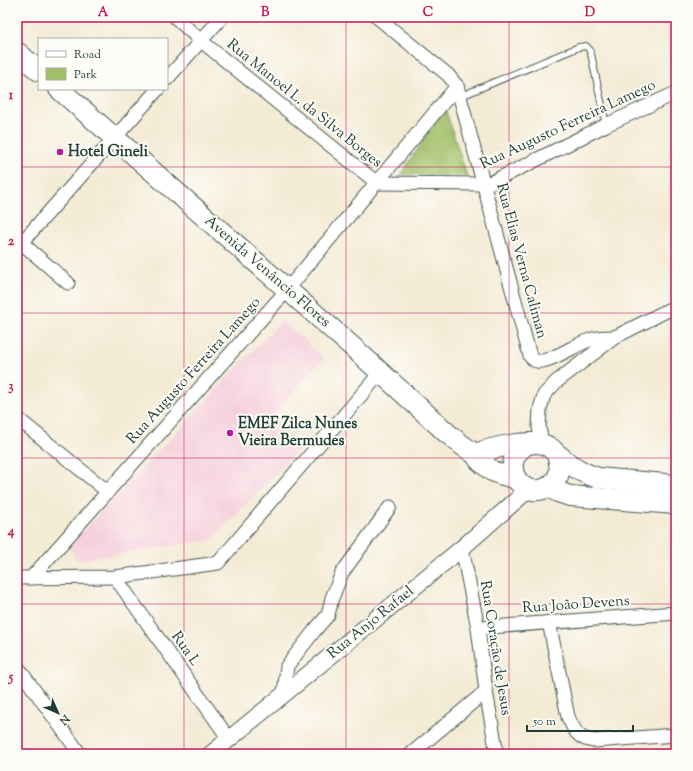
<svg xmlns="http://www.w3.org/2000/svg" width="693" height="771" viewBox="0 0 693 771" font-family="'Sorts Mill Goudy',serif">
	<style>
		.built { fill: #f5cfdb }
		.green { fill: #a1bf67; stroke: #607e4e }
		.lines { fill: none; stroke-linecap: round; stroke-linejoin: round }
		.service-casing { stroke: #3f574c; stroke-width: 8 }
		.minor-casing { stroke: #3f574c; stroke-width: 15 }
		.tertiary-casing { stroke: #3f574c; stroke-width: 18 }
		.primary-casing { stroke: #3f574c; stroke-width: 22 }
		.service { stroke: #fff; stroke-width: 6 }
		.minor { stroke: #fff; stroke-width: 13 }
		.tertiary { stroke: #fff; stroke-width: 16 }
		.primary { stroke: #fff; stroke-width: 20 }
		.grid { fill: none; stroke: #c2185b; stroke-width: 1; stroke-opacity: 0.55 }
		.poi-dot { fill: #b5179e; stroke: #fdfcf7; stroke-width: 1.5 }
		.labels { text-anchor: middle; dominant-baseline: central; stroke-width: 4; stroke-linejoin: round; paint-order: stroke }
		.street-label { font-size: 15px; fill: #1f3d34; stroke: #fdfcf7 }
		.poi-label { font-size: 15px; font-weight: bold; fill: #1f3d34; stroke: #fdfcf7; text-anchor: start }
		.neatline { fill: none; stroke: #c2185b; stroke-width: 1.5 }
		.grid-label { font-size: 13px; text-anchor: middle; font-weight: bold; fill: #c2185b }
	</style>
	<rect width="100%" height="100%" fill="#fdfcf7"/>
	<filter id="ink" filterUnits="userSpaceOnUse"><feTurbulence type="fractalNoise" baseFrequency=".025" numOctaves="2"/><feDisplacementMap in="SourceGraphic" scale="8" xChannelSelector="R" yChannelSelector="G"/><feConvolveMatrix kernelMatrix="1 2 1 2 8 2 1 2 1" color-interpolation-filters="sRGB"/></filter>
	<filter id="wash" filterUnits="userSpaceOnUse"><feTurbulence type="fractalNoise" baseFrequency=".012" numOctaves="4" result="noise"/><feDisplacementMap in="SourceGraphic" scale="16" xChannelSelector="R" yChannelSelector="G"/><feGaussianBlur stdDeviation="0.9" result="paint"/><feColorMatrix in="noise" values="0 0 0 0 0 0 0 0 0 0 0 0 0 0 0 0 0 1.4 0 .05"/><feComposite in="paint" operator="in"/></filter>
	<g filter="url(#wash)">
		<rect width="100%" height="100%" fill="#f4ebd5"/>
		<polygon class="built" points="282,320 324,358 270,418 300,448 212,540 77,560 69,546"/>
		<polygon class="green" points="445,108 467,176 401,174"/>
	</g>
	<g filter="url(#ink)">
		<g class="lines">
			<defs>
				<polyline id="service" points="461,96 579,47 586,46 589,49 591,54 606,125"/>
				<g id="minor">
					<polyline points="175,17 200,40 377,183"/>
					<path d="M377 17 448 75 457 86 530 356C532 358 534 361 537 361 549 363 575 345 587 341 596 337 605 337 615 337"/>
					<polyline points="167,79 222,17"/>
					<polyline points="377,183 484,184 492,182 606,125 676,93"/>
					<polyline points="17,239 68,283"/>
					<polyline points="17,248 158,89"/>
					<polyline points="17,418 108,492"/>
					<polyline points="542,443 539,427 540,409 544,395 556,382 615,337 676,306"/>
					<polyline points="462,548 478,628 486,691 497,754"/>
					<polyline points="115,577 229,739"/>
					<polyline points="17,578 115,577 218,563 380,373"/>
					<polyline points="31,578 287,290 457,86"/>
					<path d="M549 622 568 717C575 731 577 739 594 741L676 735"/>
					<polyline points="478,628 676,613"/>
					<polyline points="17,666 80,754"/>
					<polyline points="284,694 287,666 315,630 328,615 332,598 342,573 390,507"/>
					<polyline points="411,754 486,691"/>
				</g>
				<polyline id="tertiary" points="211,754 462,548 529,489"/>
				<g id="primary">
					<polyline points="17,52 39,71"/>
					<polyline points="59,89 356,350 447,433 462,445 475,454 479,460 492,471 500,474 515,478"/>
					<path d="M533 443C529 444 524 445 522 448 497 469 528 506 553 483 562 475 560 464 557 454"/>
					<path d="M475 454C492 448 534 437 549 447 553 449 555 453 558 455 570 465 583 474 598 478L676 485"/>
					<polyline points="548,487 558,492 570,496 676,504"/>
				</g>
			</defs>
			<use href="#service" class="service-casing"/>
			<use href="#minor" class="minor-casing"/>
			<use href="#tertiary" class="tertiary-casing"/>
			<use href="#primary" class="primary-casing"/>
			<use href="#service" class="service"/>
			<use href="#minor" class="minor"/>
			<use href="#tertiary" class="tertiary"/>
			<use href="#primary" class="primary"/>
		</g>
	</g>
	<path class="grid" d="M184 17V754M346 17V754M509 17V754M17 167H676M17 313H676M17 458H676M17 604H676"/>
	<g class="poi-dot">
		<circle cx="60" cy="152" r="4"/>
		<circle cx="230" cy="433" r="4"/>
	</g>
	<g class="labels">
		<g class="street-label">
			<text transform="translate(304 104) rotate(39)">Rua Manoel L. da Silva Borges</text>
			<text transform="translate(568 125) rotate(-25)">Rua Augusto Ferreira Lamego</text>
			<text transform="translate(521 261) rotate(75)">Rua Elias Verna Caliman</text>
			<text transform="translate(267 272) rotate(41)">Avenida Venâncio Flores</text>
			<text transform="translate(194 371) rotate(-48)">Rua Augusto Ferreira Lamego</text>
			<text transform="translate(576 605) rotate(-4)">Rua João Devens</text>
			<text transform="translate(371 623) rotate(-39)">Rua Anjo Rafael</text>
			<text transform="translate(495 648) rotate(81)">Rua Coração de Jesus</text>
			<text transform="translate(185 649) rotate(55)">Rua L</text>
		</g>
		<g class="poi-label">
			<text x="68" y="152">Hotel Gineli</text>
			<text x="238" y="424">EMEF Zilca Nunes<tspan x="238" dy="17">Vieira Bermudes</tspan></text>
		</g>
	</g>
	<rect width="693" height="771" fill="none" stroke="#fdfcf7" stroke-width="44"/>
	<rect x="38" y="38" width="130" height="52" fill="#fdfcf7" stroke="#a4b0a9"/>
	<rect x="46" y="51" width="20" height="6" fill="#ffffff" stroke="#a4b0a9"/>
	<text x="74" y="58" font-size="12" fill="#1f3d34">Road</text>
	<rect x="46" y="68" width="20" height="12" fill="#a1bf67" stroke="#a4b0a9"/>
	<text x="74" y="78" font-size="12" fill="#1f3d34">Park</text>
	<g transform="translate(58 713) rotate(135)" stroke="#fdfcf7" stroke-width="3" paint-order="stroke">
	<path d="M0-3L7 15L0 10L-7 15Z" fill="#1f3d34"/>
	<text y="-6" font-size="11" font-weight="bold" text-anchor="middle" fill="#1f3d34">N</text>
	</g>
	<path d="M527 725v6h106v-6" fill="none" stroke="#1f3d34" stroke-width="2"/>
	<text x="533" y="725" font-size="12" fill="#1f3d34" stroke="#fdfcf7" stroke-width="3" paint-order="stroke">50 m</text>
	<rect x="22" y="22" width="649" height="727" class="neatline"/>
	<g class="grid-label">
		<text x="103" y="16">A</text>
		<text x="265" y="16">B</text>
		<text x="428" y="16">C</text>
		<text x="590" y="16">D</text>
		<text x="11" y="99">1</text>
		<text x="11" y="245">2</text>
		<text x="11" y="390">3</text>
		<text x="11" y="535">4</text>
		<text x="11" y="681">5</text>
	</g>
</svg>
